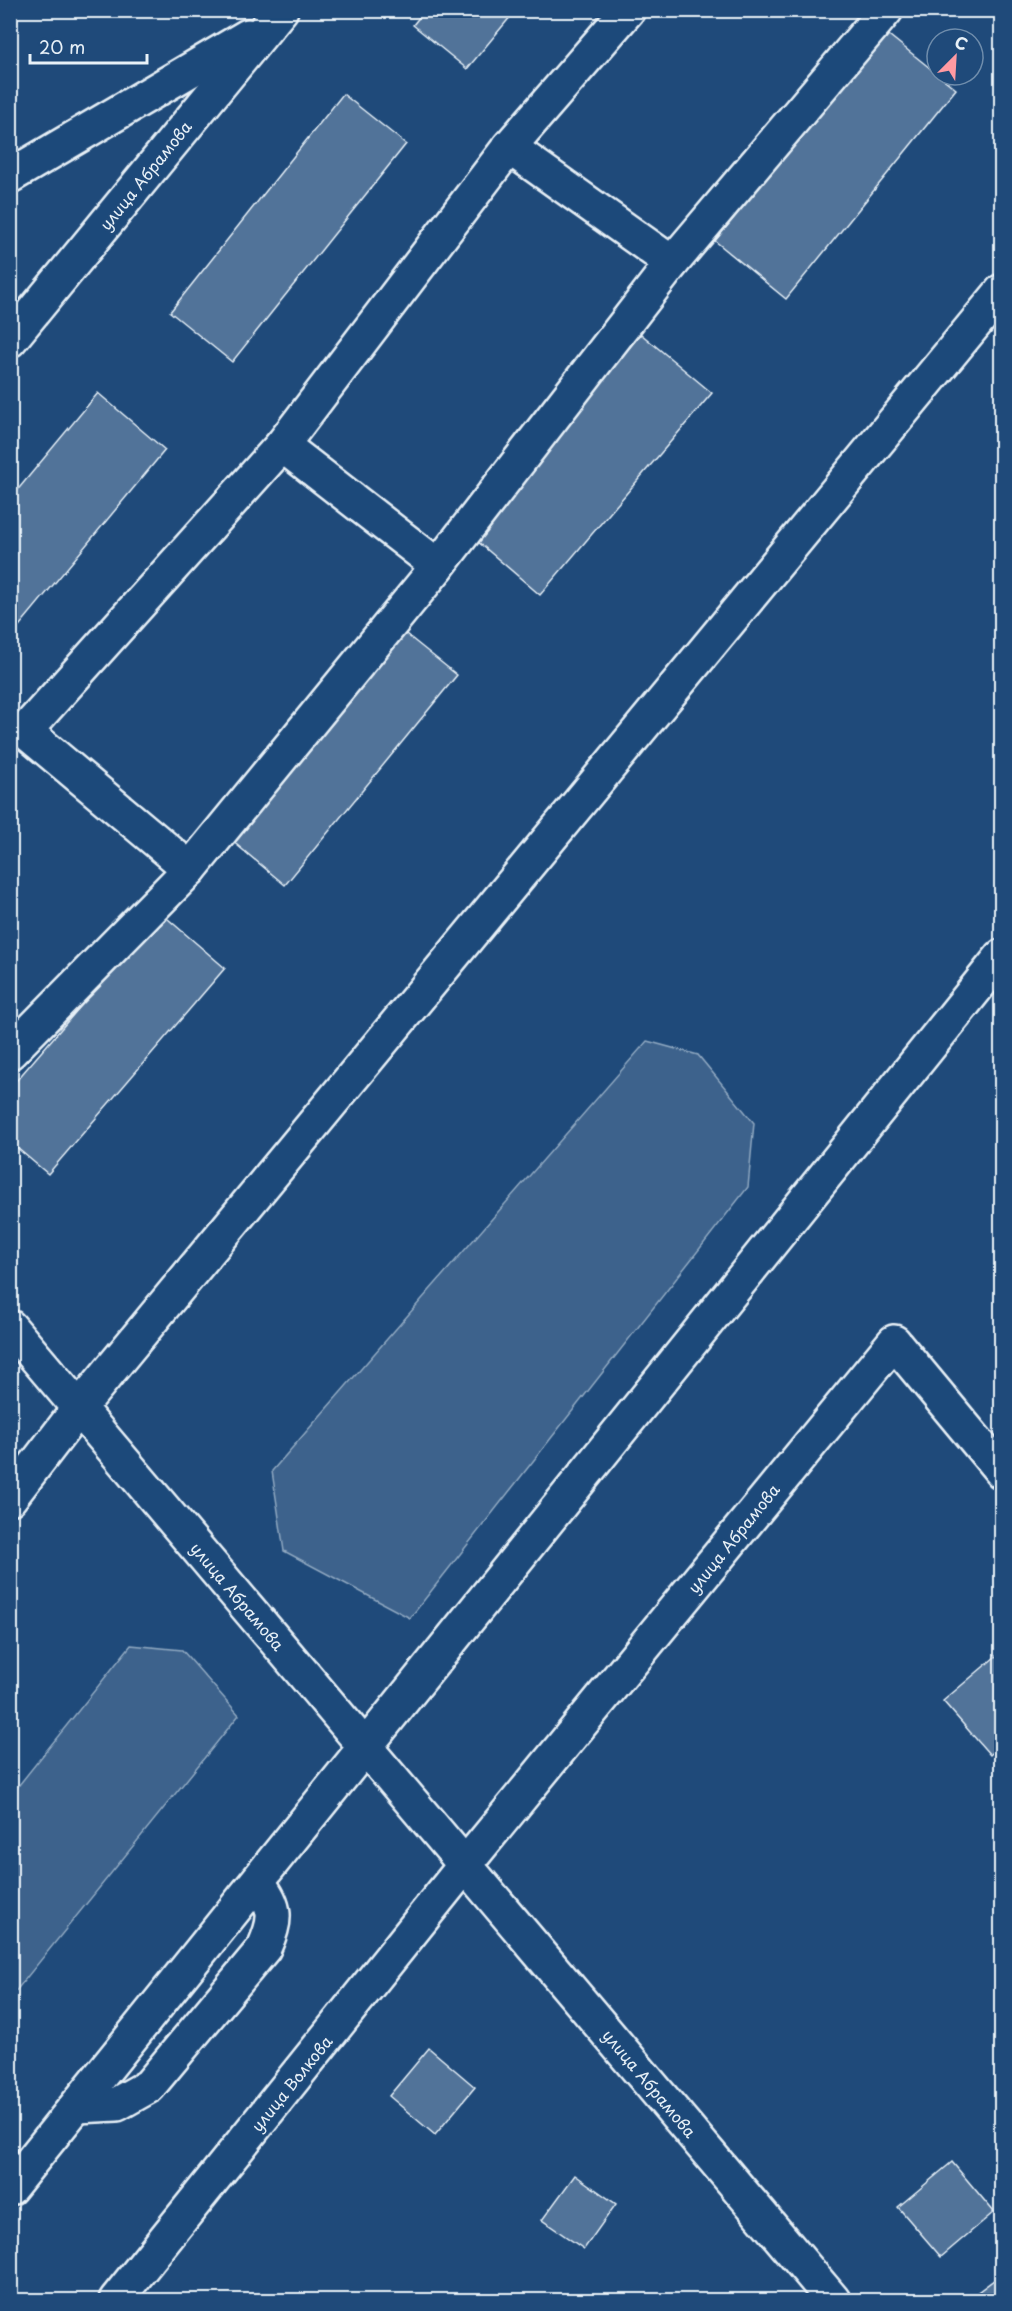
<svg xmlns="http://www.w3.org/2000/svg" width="1012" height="2311" viewBox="0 0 1012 2311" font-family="'Playpen Sans',sans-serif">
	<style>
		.green { fill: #3c628c; stroke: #92aac2; stroke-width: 1.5 }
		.building { fill: #517399; stroke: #e8f1f8; stroke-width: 1.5 }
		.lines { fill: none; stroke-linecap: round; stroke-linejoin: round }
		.minor-casing { stroke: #e8f1f8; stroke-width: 38 }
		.minor { stroke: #1f4a7a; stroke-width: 33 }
		.labels { text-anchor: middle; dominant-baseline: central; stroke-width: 4.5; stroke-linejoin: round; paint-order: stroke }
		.street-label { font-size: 16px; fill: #e8f1f8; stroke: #1f4a7a }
	</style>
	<rect width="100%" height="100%" fill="#1f4a7a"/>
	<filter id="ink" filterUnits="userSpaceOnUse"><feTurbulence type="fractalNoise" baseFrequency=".0167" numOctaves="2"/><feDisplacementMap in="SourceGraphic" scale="12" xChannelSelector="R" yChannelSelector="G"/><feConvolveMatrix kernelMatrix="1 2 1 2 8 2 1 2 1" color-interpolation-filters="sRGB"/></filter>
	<g filter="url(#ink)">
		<g class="green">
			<polygon points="647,1041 698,1055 754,1123 748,1187 410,1618 284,1551 272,1471"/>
			<polygon points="131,1645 182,1650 239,1715 11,1997 11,1795"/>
		</g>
		<g class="building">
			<polygon points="425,10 516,10 467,69 413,25"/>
			<polygon points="885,32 956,89 786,299 715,241"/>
			<polygon points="343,94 406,144 232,362 170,312"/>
			<polygon points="641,334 712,393 540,595 470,535"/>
			<polygon points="98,393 165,450 10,637 10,499"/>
			<polygon points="396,626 457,675 285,885 225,835"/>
			<polygon points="161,913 225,968 48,1174 10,1142 10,1088"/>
			<polygon points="1002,1651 1002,1744 990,1755 943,1701"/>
			<polygon points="429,2048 475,2087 435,2135 389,2096"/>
			<polygon points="952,2162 994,2212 941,2257 898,2207"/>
			<polygon points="575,2175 616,2204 584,2249 542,2220"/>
			<polygon points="1002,2274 1002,2300 967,2300"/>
		</g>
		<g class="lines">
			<defs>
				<g id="minor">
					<polyline points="509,147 672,263"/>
					<polyline points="10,176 248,36"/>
					<polyline points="10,340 281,10"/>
					<polyline points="282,445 438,566"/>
					<polyline points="190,869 25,731 282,445 509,147 628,10"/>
					<polyline points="10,1052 190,869 438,566 672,263 886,10"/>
					<polyline points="10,1327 833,2300"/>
					<polyline points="10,1498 79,1408 1002,291"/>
					<path d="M77 2106 117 2104 149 2086 264 1948C277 1918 277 1909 258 1882"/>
					<polyline points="10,2188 1002,956"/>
					<polyline points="116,2300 465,1865 894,1342 1002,1472"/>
				</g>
			</defs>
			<use href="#minor" class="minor-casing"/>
			<use href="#minor" class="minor"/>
		</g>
	</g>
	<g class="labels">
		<g class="street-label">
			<text transform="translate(145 175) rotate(-51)">улица Абрамова</text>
			<text transform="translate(733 1538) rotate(-51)">улица Абрамова</text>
			<text transform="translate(238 1596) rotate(50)">улица Абрамова</text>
			<text transform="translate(291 2083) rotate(-51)">улица Волкова</text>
			<text transform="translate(650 2083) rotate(50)">улица Абрамова</text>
		</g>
	</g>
	<rect width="1012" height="2311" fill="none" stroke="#1f4a7a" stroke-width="36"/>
	<rect x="18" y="18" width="976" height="2275" fill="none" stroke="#e8f1f8" stroke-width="2" filter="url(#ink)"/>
	<g transform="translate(955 57) rotate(24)"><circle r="28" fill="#1f4a7a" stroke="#6f8dac" stroke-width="1.5"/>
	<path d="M0-4.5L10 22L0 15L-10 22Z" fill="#ff9aa2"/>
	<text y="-9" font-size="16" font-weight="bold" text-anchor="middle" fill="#e8f1f8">С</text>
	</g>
	<path d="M30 54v9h117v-9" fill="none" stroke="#e8f1f8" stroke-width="3"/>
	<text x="39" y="54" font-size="18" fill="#e8f1f8" stroke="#1f4a7a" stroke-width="4.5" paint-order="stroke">20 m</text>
</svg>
